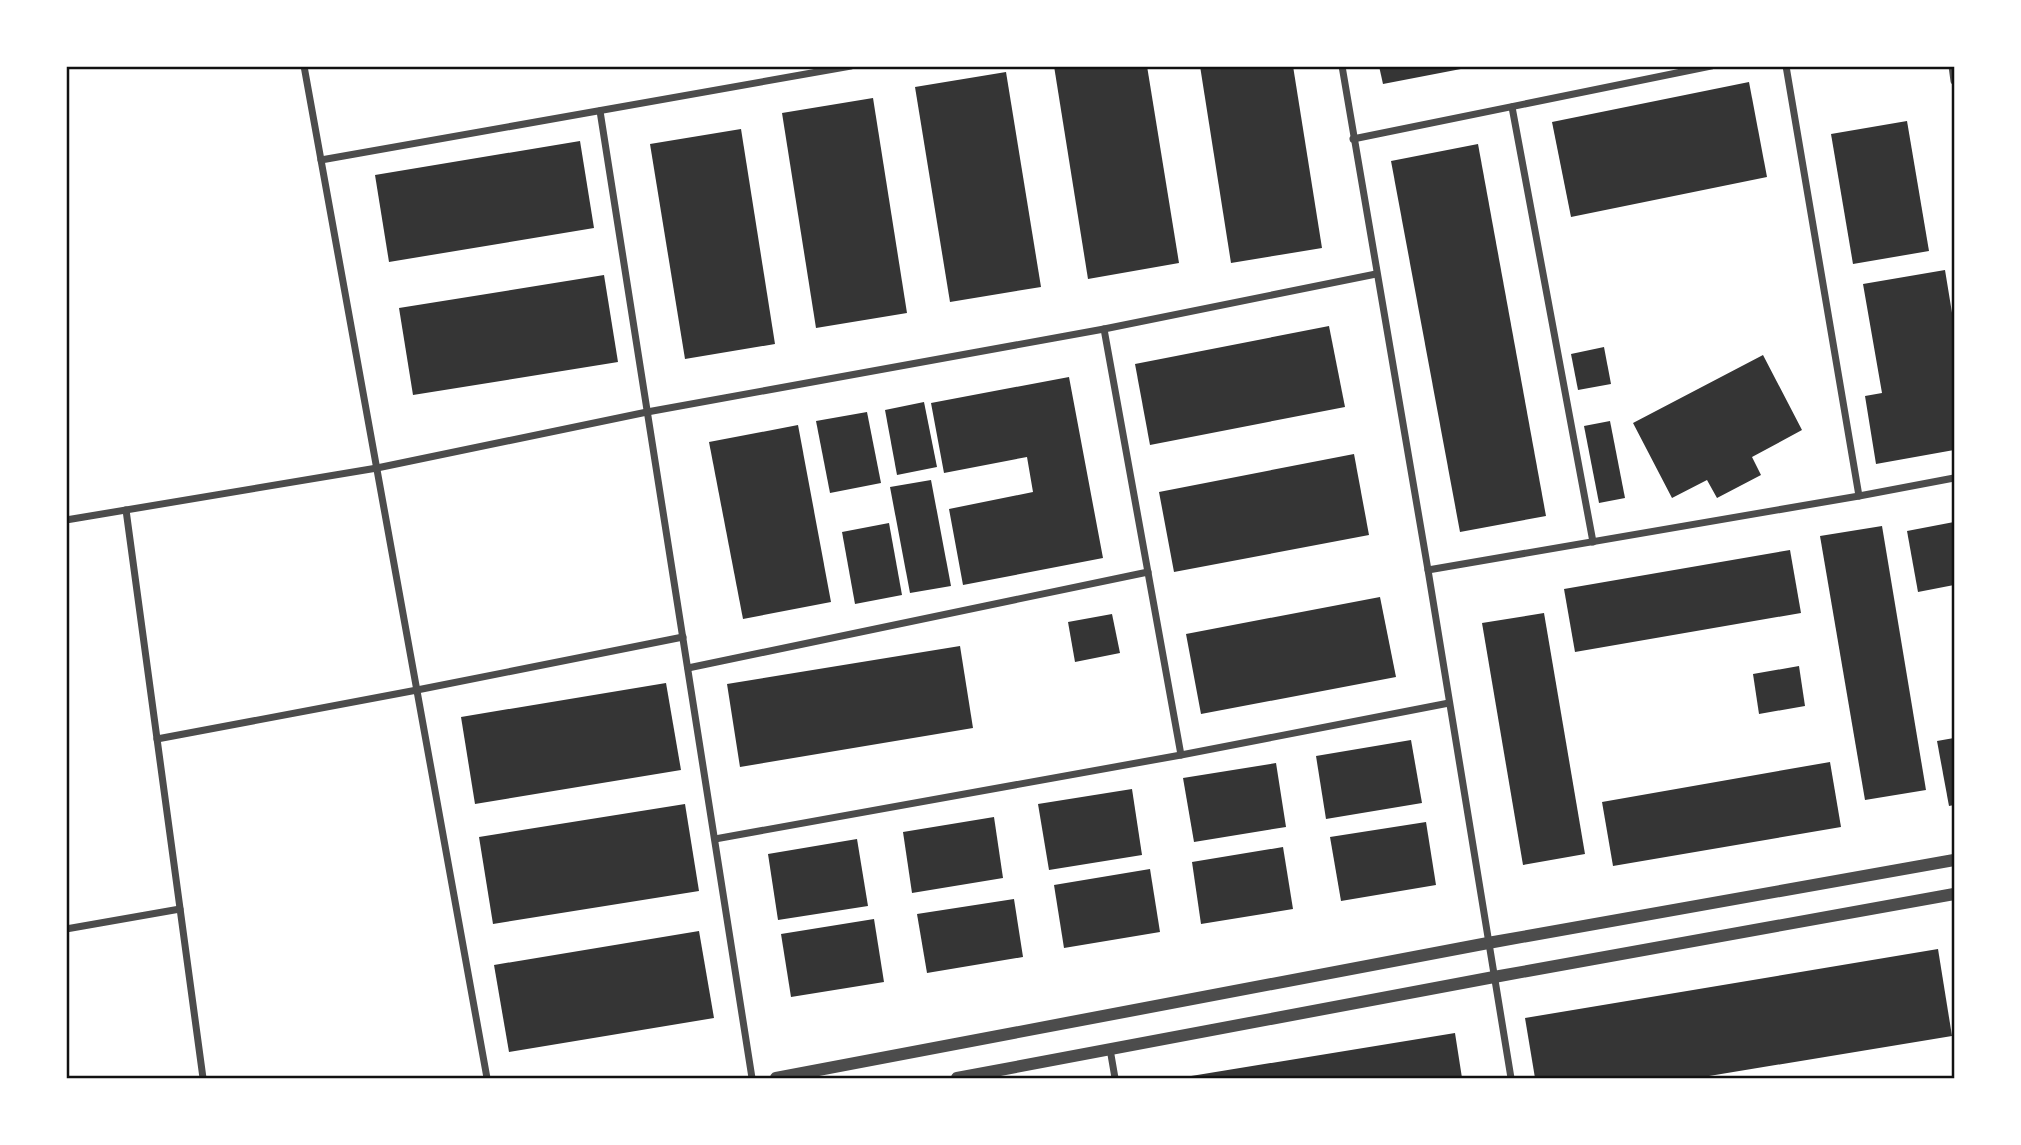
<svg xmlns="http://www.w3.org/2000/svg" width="2021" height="1145" viewBox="0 0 2021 1145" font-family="Manrope,sans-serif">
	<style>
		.building { fill: #353535 }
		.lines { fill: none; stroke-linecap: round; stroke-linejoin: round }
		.minor { stroke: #4c4c4c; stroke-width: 7 }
		.tertiary { stroke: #4c4c4c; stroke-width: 12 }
		.neatline { fill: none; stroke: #111; stroke-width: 2.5 }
	</style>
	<rect width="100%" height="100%" fill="#fff"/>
	<g class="building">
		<polygon points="1054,66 1147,66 1179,263 1088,279"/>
		<polygon points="1200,66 1293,66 1322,248 1231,263"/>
		<polygon points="1379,66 1466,66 1466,68 1383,84"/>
		<polygon points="1006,72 1041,287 950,302 915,87"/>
		<polygon points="1749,82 1767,177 1571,217 1552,122"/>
		<polygon points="873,98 907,313 816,328 782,113"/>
		<polygon points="1907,121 1929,251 1853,264 1831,134"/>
		<polygon points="741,129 775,344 685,359 650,144"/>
		<polygon points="580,141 594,228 389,262 375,175"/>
		<polygon points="1478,144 1546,516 1460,532 1391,161"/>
		<polygon points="1945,270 1954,325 1954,450 1876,464 1865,396 1882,393 1863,284"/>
		<polygon points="604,275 618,362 413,395 399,308"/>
		<polygon points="1329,326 1345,407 1150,445 1135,364"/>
		<polygon points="1604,347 1611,384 1578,390 1571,354"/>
		<polygon points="1763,355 1802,430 1752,457 1761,475 1717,498 1707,480 1672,498 1633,423"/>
		<polygon points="1069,377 1103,558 963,585 949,509 1033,492 1027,457 944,473 931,403"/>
		<polygon points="924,402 937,467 897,475 885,410"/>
		<polygon points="867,412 881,483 830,493 816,421"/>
		<polygon points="1610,421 1625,498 1599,503 1584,426"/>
		<polygon points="798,425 831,602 743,619 709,442"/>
		<polygon points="1354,454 1369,535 1174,572 1159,492"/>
		<polygon points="931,480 951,586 910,593 890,487"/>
		<polygon points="1954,522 1954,585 1918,592 1907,531"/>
		<polygon points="889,523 902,595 855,604 842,532"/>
		<polygon points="1882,526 1926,790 1865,800 1820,536"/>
		<polygon points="1790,550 1801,613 1575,652 1564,589"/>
		<polygon points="1380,597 1396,677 1201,714 1186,634"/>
		<polygon points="1544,613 1585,854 1523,865 1482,623"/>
		<polygon points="1112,614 1120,653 1075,662 1068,622"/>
		<polygon points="960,646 973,728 740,767 727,684"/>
		<polygon points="1799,666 1805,706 1759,714 1753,674"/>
		<polygon points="666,683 681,770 475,804 461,717"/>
		<polygon points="1954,738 1954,805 1949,806 1937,741"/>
		<polygon points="1411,740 1422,803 1326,819 1316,756"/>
		<polygon points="1830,762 1841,827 1613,866 1602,802"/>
		<polygon points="1276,763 1286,827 1194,842 1183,778"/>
		<polygon points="1132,789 1142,855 1049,870 1038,804"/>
		<polygon points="685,804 699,891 493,924 479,837"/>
		<polygon points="994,817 1003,878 912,893 903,832"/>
		<polygon points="1426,822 1436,885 1341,901 1330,837"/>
		<polygon points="857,839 868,906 778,920 768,854"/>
		<polygon points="1283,847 1293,909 1201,924 1192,862"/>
		<polygon points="1150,869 1160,932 1064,948 1054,885"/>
		<polygon points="1014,899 1023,957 927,973 917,914"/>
		<polygon points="874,919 884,982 791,997 781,934"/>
		<polygon points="699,931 714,1018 509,1052 494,965"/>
		<polygon points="1938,949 1952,1036 1697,1078 1535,1078 1525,1018"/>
		<polygon points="1455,1033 1462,1078 1186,1078 1185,1077"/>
	</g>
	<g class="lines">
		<g class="minor">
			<polyline points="304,66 487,1078"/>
			<polyline points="1342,66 1428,570 1511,1078"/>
			<polyline points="1786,66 1859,496"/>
			<polyline points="1952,66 1954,81"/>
			<polyline points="1512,107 1593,542"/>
			<polyline points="600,111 752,1078"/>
			<polyline points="1353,139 1711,66"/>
			<polyline points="321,160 851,66"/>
			<polyline points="1104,329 1181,755"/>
			<polyline points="126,510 203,1078"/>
			<polyline points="66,520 377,468 647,412 1104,329 1376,274"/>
			<polyline points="1428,570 1859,496 1954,478"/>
			<polyline points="688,668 1148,572"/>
			<polyline points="157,739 417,690 683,637"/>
			<polyline points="715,839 1181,755 1449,703"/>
			<polyline points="66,929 180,909"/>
			<polyline points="1110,1049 1115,1078"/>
		</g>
		<g class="tertiary">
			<polyline points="776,1078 1488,943 1954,860"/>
			<polyline points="957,1078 1494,977 1954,894"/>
		</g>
	</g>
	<rect width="2021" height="1145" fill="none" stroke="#ffffff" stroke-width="136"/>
	<rect x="68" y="68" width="1885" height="1009" class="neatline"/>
</svg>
